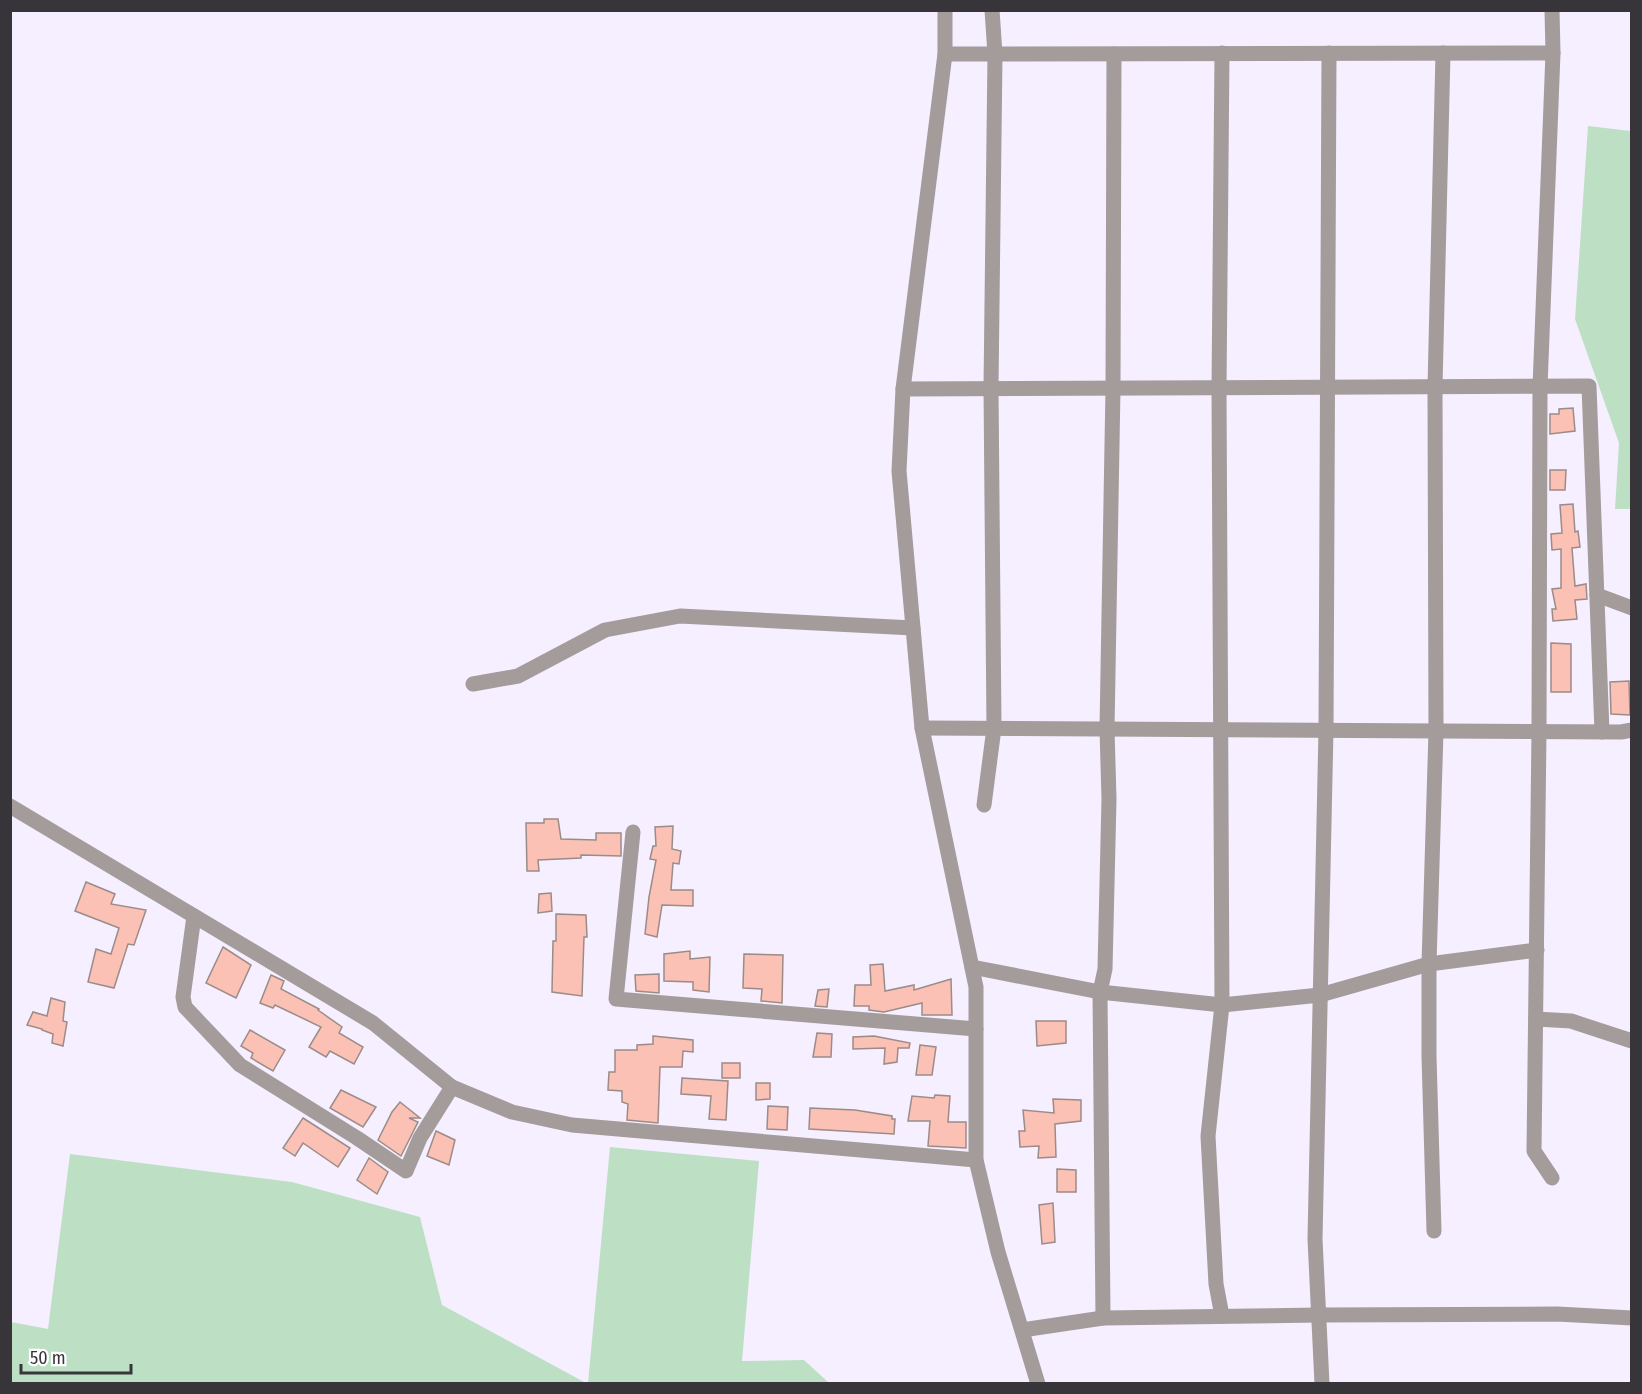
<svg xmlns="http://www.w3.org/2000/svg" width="1642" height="1394" viewBox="0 0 1642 1394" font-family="'Fira Sans Condensed',sans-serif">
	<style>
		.green { fill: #bde0c5 }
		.building { fill: #fbc1b5; stroke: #9c8b88; stroke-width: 1.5 }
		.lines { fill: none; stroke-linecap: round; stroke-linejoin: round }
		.minor { stroke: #a49b9b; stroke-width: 15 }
		.tertiary { stroke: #a49b9b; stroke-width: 15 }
	</style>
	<rect width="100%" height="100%" fill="#f5efff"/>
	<g class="green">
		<polygon points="1588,126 1631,131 1631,509 1615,509 1619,443 1575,319"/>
		<polygon points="610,1147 759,1161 742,1361 804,1360 829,1383 588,1383"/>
		<polygon points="70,1154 292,1182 420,1217 442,1305 586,1383 11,1383 11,1322 48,1329"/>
	</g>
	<g class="building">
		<polygon points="1573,408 1575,431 1550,434 1550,414 1559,414 1559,409"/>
		<polygon points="1550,470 1566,470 1565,490 1550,490"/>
		<polygon points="1573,504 1575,532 1578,531 1580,547 1572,548 1575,586 1586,584 1587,599 1575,600 1577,619 1553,621 1552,609 1556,609 1552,589 1561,588 1561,549 1552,550 1551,534 1562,533 1560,505"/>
		<polygon points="1551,643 1571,644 1571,692 1551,692"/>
		<polygon points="1629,681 1630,715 1611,714 1610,682"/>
		<polygon points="544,819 558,819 561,839 596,840 596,833 621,833 621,856 581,855 581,858 538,860 539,871 527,871 526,823 544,823"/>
		<polygon points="673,826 672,849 681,851 679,864 673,863 671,890 693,890 693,906 662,905 657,937 645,934 649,897 656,860 650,859 653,846 656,846 655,827"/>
		<polygon points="86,882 115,894 111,904 146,910 134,945 128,944 114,988 88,982 96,949 111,954 119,928 75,911"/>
		<polygon points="551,893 552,911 538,913 539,894"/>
		<polygon points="556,914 586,915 587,937 584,937 582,996 552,992 553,941 556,941"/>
		<polygon points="223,947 251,965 236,998 206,983"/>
		<polygon points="690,951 690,959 710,957 709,992 693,990 693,982 664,981 664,954"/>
		<polygon points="744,954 783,955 782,1003 761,1001 762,989 743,988"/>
		<polygon points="883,964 885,991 914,985 914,990 951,979 952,1015 922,1015 922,1003 884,1012 869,1010 869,1006 854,1006 855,985 871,985 870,965"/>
		<polygon points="659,974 659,993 636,991 635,975"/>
		<polygon points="271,975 284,981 281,989 319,1009 318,1010 342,1027 339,1033 363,1047 354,1064 330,1051 326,1057 309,1047 321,1027 275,1005 273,1008 260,1003"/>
		<polygon points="829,989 827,1007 815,1006 818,990"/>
		<polygon points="51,998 65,1002 63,1021 67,1022 63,1046 52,1043 53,1034 42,1030 42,1029 27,1025 33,1012 47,1016"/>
		<polygon points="1036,1021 1066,1021 1066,1043 1037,1046"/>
		<polygon points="250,1030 285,1050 273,1071 251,1058 253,1053 241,1046"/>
		<polygon points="817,1033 832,1034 831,1057 813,1057"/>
		<polygon points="653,1036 693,1040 693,1052 683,1051 682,1067 660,1067 658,1123 627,1120 628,1104 622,1102 622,1091 608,1090 609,1072 615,1072 615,1050 637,1050 637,1045 653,1044"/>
		<polygon points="874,1036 910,1043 909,1048 898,1048 897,1062 884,1064 885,1048 853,1049 853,1037"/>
		<polygon points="920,1045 936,1047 932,1075 916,1075"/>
		<rect x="722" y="1063" width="18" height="15"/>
		<polygon points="682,1078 728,1081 726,1120 709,1119 711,1096 681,1094"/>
		<polygon points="756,1083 770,1083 770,1099 756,1100"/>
		<polygon points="341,1090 376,1107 363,1127 330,1108"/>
		<polygon points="935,1095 950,1096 948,1122 966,1122 966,1148 928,1146 930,1121 908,1121 912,1096 934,1098"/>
		<polygon points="1053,1099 1081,1100 1081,1121 1055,1124 1056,1157 1038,1158 1039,1146 1020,1147 1019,1131 1025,1131 1023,1110 1054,1113"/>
		<polygon points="400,1102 420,1118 409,1118 418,1122 401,1156 378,1140 392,1112"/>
		<polygon points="768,1106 788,1107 787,1130 767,1129"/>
		<polygon points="810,1108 855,1110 892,1116 892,1119 895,1119 894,1134 809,1129"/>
		<polygon points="303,1118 350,1148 338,1167 303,1143 295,1156 283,1148"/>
		<polygon points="436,1131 455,1140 449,1165 427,1156"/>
		<polygon points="369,1158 388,1172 377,1194 357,1180"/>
		<polygon points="1057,1169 1076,1170 1076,1192 1057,1192"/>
		<polygon points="1053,1203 1055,1242 1042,1244 1039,1205"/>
	</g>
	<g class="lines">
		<g class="minor">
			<polyline points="945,54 1553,53"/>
			<polyline points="903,389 1589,386 1602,732"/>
			<polyline points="1597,595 1632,608"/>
			<polyline points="473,684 518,676 605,630 680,616 913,628"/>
			<polyline points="922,728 1621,732 1632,730"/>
			<polyline points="984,805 994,728 991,388 995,54 992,10"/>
			<polyline points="10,806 373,1023 452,1087 512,1112 572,1125 976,1160"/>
			<polyline points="633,832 616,999 976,1029"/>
			<polyline points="194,916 183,997 185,1007 240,1065 357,1138 406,1171 420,1138 452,1087"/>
			<polyline points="972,967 1100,992 1222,1005 1320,995 1429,964 1537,950"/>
			<polyline points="1536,1019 1571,1021 1632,1041"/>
			<polyline points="1552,1178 1534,1151 1539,731 1540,387 1553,53 1552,10"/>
			<polyline points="1434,1231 1429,1056 1429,964 1436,731 1435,387 1443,53"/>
			<polyline points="1222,1316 1216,1284 1208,1136 1222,1005 1219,388 1222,53"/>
			<polyline points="1103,1318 1100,992 1105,969 1109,799 1107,729 1113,388 1114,54"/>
			<polyline points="1022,1330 1103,1318 1319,1315 1557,1314 1632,1318"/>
			<polyline points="1322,1384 1315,1239 1326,730 1329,53"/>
		</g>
		<polyline class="tertiary" points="945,10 945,54 903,389 899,471 922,728 976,987 976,1160 998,1252 1038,1384"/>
	</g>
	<rect width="1642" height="1394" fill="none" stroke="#37343a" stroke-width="24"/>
	<path d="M21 1364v9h110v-9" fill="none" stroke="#37343a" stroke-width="3"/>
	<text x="30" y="1364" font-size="18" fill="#37343a" stroke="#ffffff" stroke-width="4.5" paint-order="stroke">50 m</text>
</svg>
